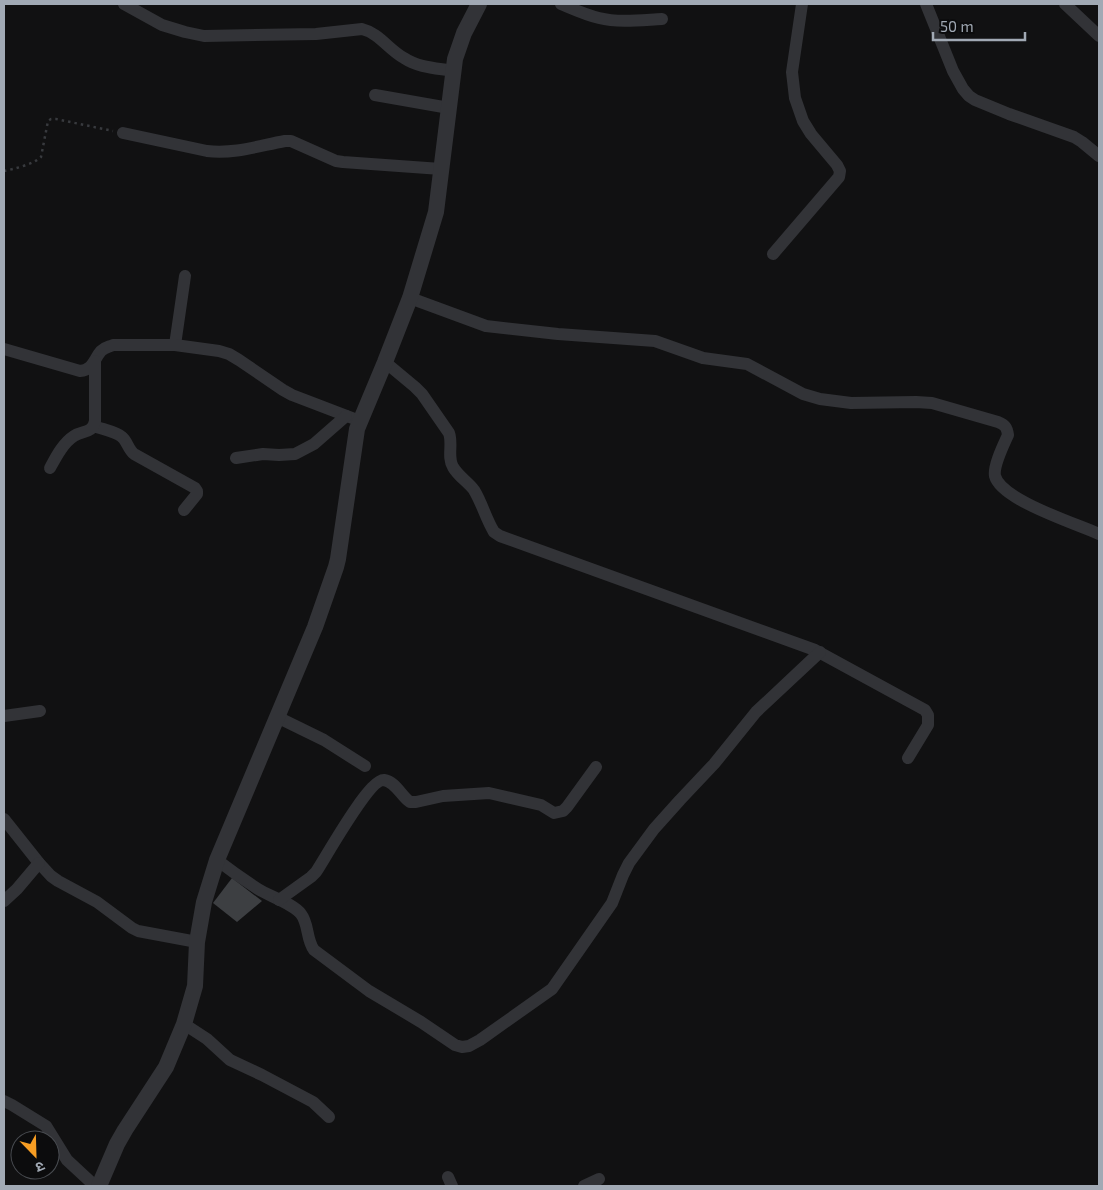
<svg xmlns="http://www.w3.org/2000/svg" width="1103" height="1190" viewBox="0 0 1103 1190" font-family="'Exo 2','Noto Sans Devanagari',sans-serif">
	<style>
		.building { fill: #3d3f42 }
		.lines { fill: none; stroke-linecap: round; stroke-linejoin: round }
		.path { stroke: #383a3e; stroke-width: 2.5; stroke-dasharray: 2.5 4; stroke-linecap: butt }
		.minor { stroke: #323337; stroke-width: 12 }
		.tertiary { stroke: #323337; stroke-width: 16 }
	</style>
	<rect width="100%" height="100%" fill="#111112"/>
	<polygon class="building" points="232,878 262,901 237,922 213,903"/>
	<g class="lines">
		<path class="path" d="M4 171C14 169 34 164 41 157L48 121 51 119H56L113 131"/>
		<g class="minor">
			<path d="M124 4 162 25 185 32 204 36 316 34 362 29C379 33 389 50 404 58 419 68 437 68 454 71"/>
			<path d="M561 4C573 9 586 15 599 18 619 23 642 20 662 19"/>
			<polyline points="926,4 953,71 963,89 969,96 975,100 1009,114 1074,137 1082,142 1099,156"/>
			<polyline points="1065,4 1099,36"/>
			<polyline points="375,95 449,108"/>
			<path d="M123 133 207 151C235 154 258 146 285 141H291L336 161 343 162 441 169"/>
			<polyline points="773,254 839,177 840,171 837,165 811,134 803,121 795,98 792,72 802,4"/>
			<path d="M410 298 486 326 558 334 655 341 703 358 747 364 803 394 820 399 851 403 916 402 932 403 998 422C1005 425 1007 427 1008 435 1004 444 993 466 995 476 1001 500 1077 524 1099 534"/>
			<polyline points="175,345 185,276"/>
			<path d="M4 349 80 371C93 370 94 359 101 351 105 347 109 347 113 345H175L219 351 229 354 239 360 283 390 292 395 360 421"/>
			<path d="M385 362 415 387 422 394 449 433C453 444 447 457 453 467 458 476 468 482 474 490 482 503 486 519 494 532L500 536 815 650 925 710 928 715V725L908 758"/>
			<path d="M94 426C101 429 117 432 122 437 127 441 128 449 134 454L195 488 197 491V494L184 510"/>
			<polyline points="236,458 263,454 279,455 295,454 314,444 346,416"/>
			<path d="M50 468C56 457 63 443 74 436 83 430 92 434 95 421V361"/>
			<polyline points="4,716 40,711"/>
			<polyline points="277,717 324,740 365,766"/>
			<polyline points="4,819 39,863 51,876 58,881 97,902 132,928 138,931 197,942"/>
			<path d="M217 860C230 870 244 880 258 889 269 896 294 904 301 914 309 924 306 939 314 950L369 991 421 1022 455 1045 462 1047 469 1046 480 1040 552 989 612 903 623 875 629 863 654 829 680 800 714 764 756 712 820 652"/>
			<path d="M279 900 311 877 316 872C326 857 369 779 384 780 396 782 401 796 410 802H416L443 796 489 793 541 805 554 813 563 811 567 807 596 767"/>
			<polyline points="4,901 17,889 39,863"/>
			<polyline points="184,1024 207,1039 230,1060 262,1075 313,1102 329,1117"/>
			<polyline points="4,1101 12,1105 46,1126 67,1160 95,1186"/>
			<polyline points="448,1177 452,1186"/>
			<polyline points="584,1186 599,1179"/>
		</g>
		<polyline class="tertiary" points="99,1186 117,1144 125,1130 166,1067 184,1024 195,986 197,942 204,902 217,860 315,627 336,567 338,559 357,429 385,362 410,298 436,212 455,59 464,33 479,4"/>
	</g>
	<rect width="1103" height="1190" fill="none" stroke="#a1a9b4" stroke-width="10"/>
	<g transform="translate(35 1155) rotate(157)"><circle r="24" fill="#0c0c0d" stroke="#484b50"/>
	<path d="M0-4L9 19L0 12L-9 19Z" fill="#f89e23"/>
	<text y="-8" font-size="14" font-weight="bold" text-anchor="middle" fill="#a1a9b4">उ</text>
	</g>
	<path d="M933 32v8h92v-8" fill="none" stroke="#a1a9b4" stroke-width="2.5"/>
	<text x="940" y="32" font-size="15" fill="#a1a9b4" stroke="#0c0c0d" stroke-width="4" paint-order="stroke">50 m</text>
</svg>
